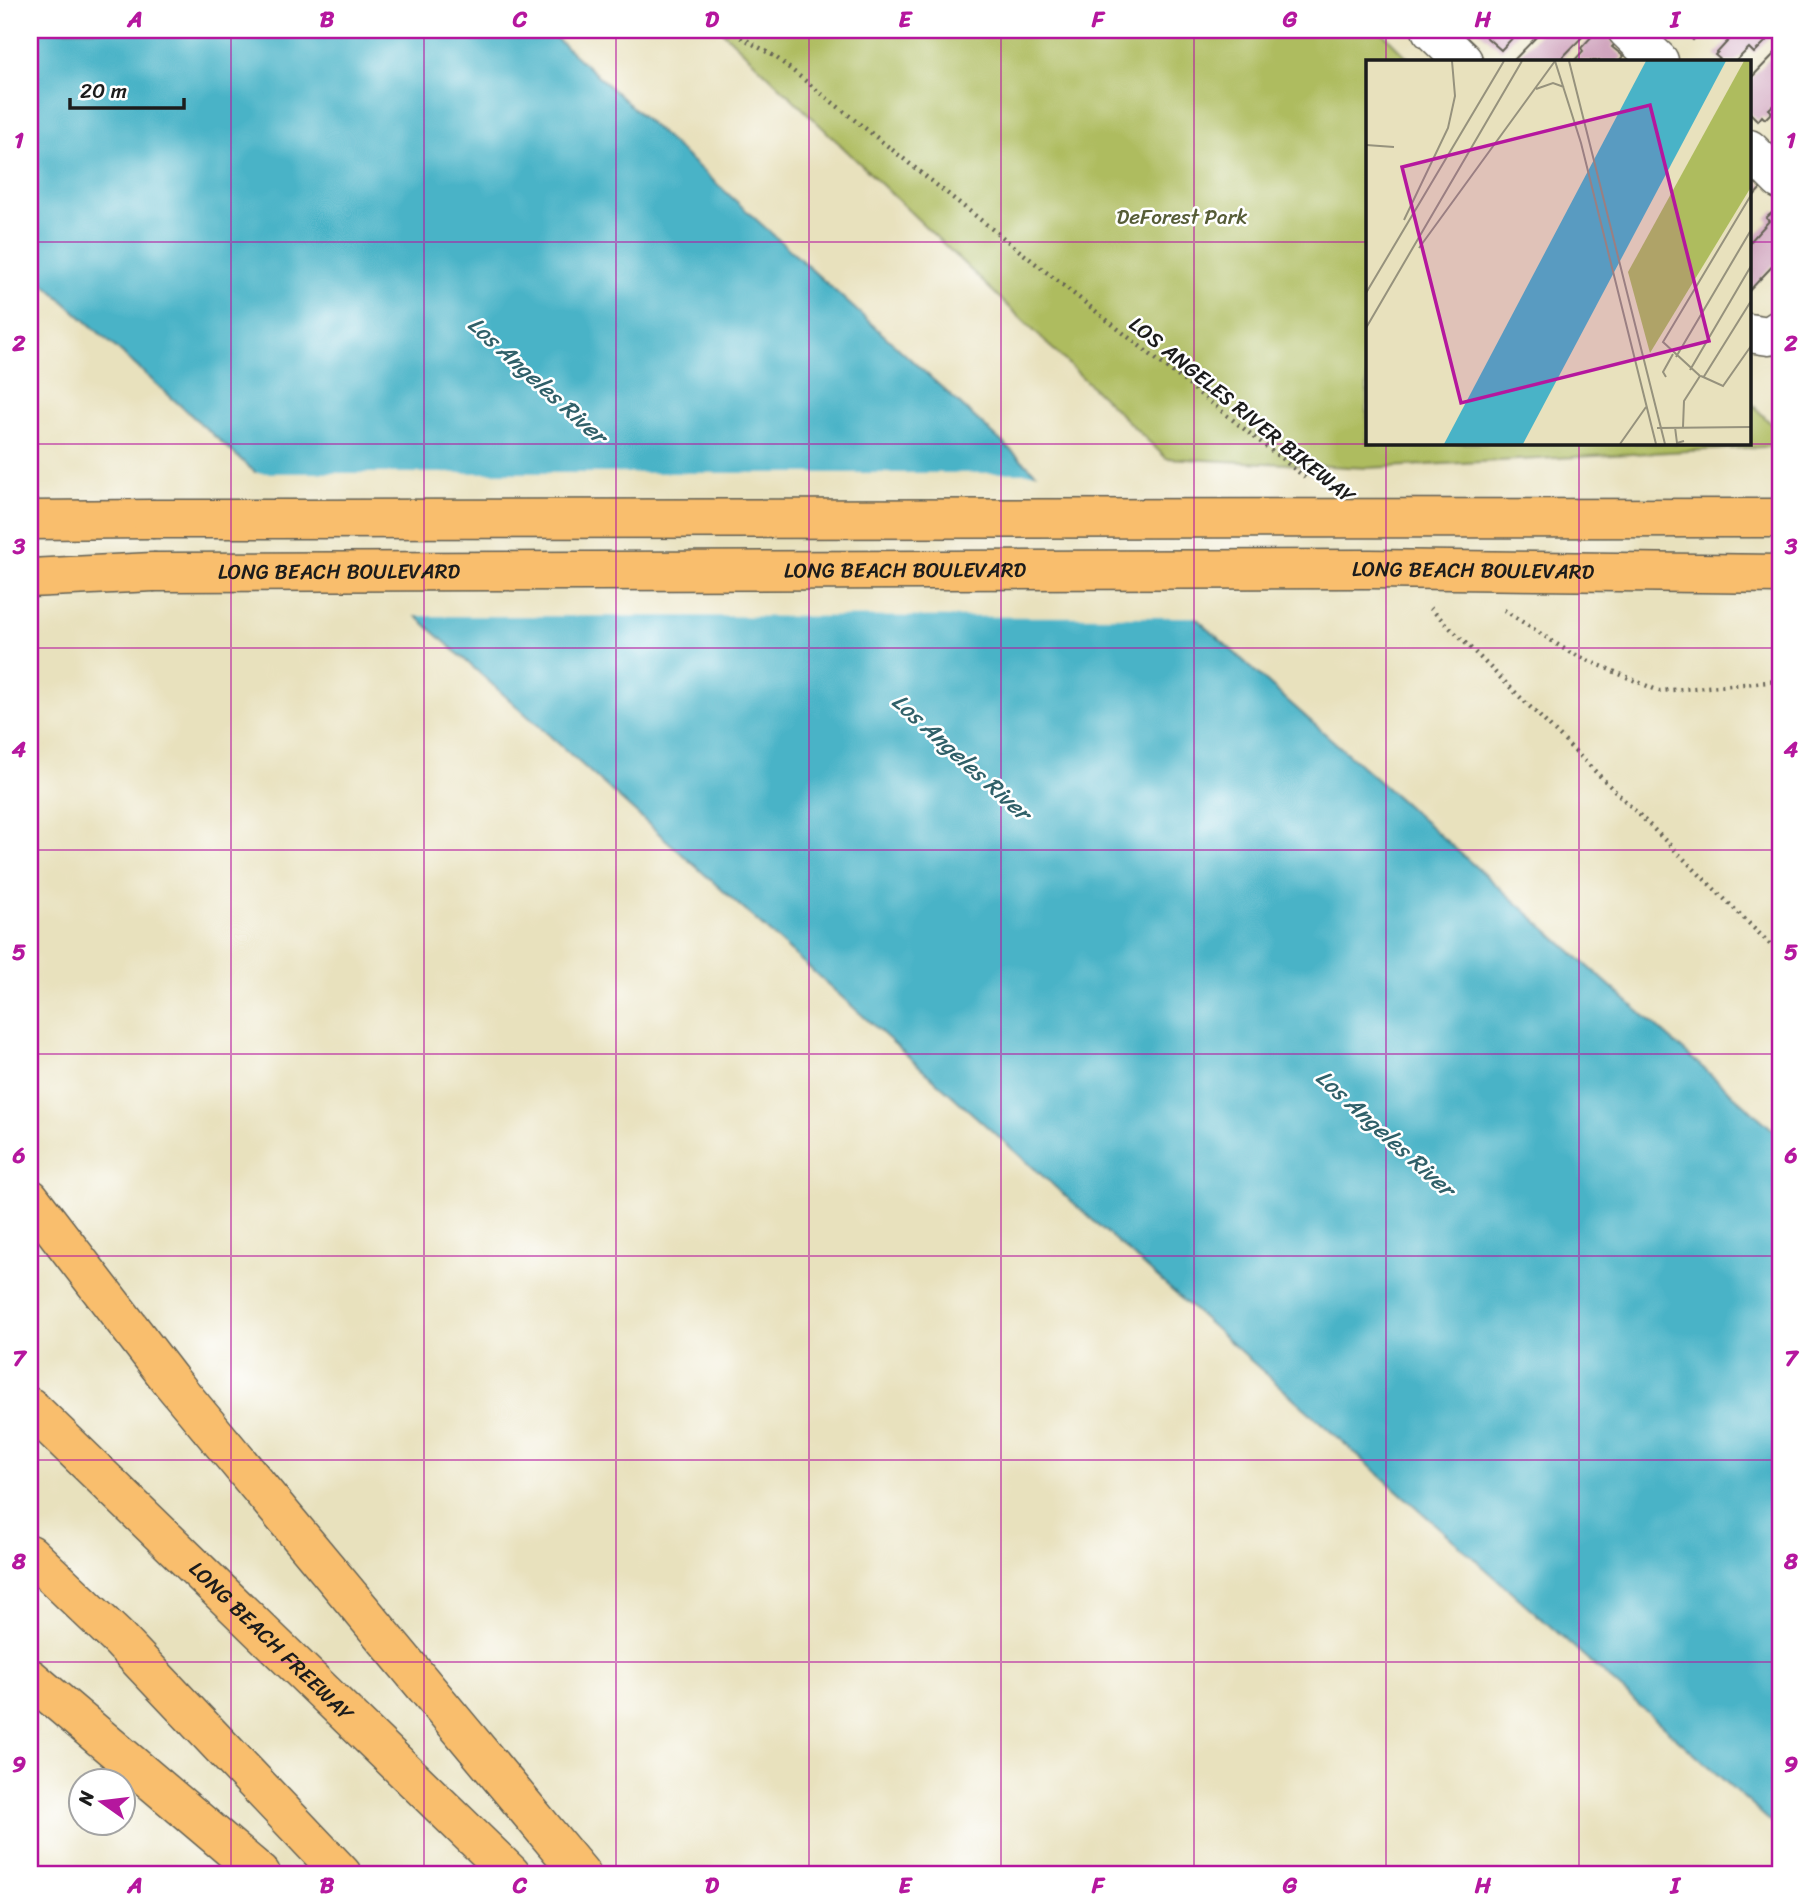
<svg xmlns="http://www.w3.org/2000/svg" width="1810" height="1904" viewBox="0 0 1810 1904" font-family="Sriracha,sans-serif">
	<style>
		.green { fill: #aebc5e; stroke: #656c3d; stroke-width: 2 }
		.water { fill: #49b3c7; stroke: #326872; stroke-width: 2 }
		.pier { fill: #e8e1bd }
		.building { fill: #d0a5be }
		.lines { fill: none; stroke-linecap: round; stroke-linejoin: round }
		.minor-casing { stroke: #636154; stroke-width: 41 }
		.major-casing { stroke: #636154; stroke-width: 41 }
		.highway-casing { stroke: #636154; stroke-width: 41 }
		.path { stroke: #636154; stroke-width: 4.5; stroke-dasharray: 2 5; stroke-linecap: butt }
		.minor { stroke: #fff; stroke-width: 38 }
		.major { stroke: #f9be6d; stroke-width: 38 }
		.highway { stroke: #f9be6d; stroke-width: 38 }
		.major-bridge-casing { stroke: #636154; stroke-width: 41; stroke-linecap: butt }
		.major-bridge { stroke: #f9be6d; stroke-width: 38 }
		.grid { fill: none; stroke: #b5179e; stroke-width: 2; stroke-opacity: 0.55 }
		.labels { text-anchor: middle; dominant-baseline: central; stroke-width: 5; stroke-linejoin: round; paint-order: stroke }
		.park-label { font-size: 21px; fill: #565c36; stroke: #fff }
		.street-label { font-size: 21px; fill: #1c1c1c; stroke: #fff }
		.water-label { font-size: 23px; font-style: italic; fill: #306069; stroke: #fff }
		.inset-road { fill: none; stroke: #96927d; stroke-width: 2 }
		.view { fill: #b5179e; fill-opacity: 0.15; stroke: #b5179e; stroke-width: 3.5 }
		.inset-edge { fill: none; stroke: #1c1c1c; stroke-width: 3.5 }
		.neatline { fill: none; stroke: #b5179e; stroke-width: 2.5 }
		.grid-label { font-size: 23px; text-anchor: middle; font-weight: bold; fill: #b5179e }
	</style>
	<rect width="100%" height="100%" fill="#fff"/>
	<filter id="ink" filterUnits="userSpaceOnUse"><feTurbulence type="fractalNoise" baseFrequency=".0143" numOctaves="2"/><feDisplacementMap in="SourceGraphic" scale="14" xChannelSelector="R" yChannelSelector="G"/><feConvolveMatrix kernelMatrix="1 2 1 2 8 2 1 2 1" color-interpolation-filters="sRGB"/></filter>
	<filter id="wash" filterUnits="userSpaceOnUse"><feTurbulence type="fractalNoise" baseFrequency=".00686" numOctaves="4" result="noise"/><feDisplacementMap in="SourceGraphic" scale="28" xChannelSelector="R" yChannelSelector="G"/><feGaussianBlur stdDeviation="1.57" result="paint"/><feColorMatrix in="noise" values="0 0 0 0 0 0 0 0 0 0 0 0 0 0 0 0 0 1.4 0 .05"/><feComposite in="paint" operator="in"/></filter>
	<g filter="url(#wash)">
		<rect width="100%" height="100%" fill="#e8e1bd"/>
		<polygon class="green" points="721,30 1380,30 1411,61 1367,61 1367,443 1749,443 1749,401 1780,433 1780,446 1368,468 1166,458"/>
		<polygon class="water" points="30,30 547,30 1279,693 1780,1136 1780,1830 938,1083 30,271"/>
		<polygon class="pier" points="251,473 1042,473 1200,617 411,616"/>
		<g id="blocks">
			<g class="building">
				<polygon points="1478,30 1520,30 1501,50"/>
				<polygon points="1543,30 1589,30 1559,61 1513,61"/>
				<polygon points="1682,30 1702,30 1693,40"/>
				<polygon points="1738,30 1771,30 1774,33 1754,53 1749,48 1736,61 1722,61 1715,55"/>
				<polygon points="1601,31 1615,44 1612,47 1623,56 1619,61 1574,61 1583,51 1581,48 1594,34 1596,36"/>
				<polygon points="1780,48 1780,99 1769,109 1772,112 1765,119 1762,116 1758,121 1749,112 1749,80"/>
				<polygon points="1749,169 1763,186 1749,201"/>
				<polygon points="1780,209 1780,258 1749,291 1749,243 1769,221 1766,218 1775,210 1777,212"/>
			</g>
		</g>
	</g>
	<g filter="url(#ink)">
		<use href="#blocks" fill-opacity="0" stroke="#636154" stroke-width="2"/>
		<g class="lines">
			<defs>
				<g id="minor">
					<polyline points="1431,30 1463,61"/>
					<polyline points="1627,30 1659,61"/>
					<polyline points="1749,149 1780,180"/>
					<polyline points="1749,333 1769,336 1780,329"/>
				</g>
				<g id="major">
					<polyline points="30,520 152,519"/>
					<polyline points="30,578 153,572"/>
				</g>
				<g id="highway">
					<polyline points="30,1198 170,1380 581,1874"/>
					<path id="s1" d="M30 1407 511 1874"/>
					<polyline points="30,1554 119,1639 342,1874"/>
					<polyline points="30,1678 261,1874"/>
				</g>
			</defs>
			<use href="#minor" class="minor-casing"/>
			<use href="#major" class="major-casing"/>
			<use href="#highway" class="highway-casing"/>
			<g class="path">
				<polyline points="729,30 774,56 1306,478"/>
				<polyline points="1430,608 1780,954"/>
				<polyline points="1504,610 1569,652 1659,691 1780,681"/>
			</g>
			<use href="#minor" class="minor"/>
			<use href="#major" class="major"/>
			<use href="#highway" class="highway"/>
			<defs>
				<g id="major-bridge">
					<polyline points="152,519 1780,518"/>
					<path id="s2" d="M153 572 1370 569 1780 574"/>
				</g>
			</defs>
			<use href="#major-bridge" class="major-bridge-casing"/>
			<use href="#major-bridge" class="major-bridge"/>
		</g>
	</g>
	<path class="grid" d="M231 30V1874M424 30V1874M616 30V1874M809 30V1874M1001 30V1874M1194 30V1874M1386 30V61M1579 30V61M30 242H1367M1749 242H1780M1386 443V1874M1579 443V1874M30 444H1780M30 648H1780M30 850H1780M30 1054H1780M30 1256H1780M30 1460H1780M30 1662H1780"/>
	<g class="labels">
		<g class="park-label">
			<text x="1182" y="217">DeForest Park</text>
		</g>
		<g class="street-label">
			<text transform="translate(1242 410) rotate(39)">LOS ANGELES RIVER BIKEWAY</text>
			<text stroke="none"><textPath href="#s2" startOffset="752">LONG BEACH BOULEVARD</textPath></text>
			<text stroke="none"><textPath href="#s2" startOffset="186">LONG BEACH BOULEVARD</textPath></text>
			<text stroke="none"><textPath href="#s2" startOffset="1320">LONG BEACH BOULEVARD</textPath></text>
			<text stroke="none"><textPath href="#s1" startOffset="336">LONG BEACH FREEWAY</textPath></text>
		</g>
		<g class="water-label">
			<text transform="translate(537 380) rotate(42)">Los Angeles River</text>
			<text transform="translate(961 757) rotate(42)">Los Angeles River</text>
			<text transform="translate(1385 1133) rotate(42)">Los Angeles River</text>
		</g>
	</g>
	<g transform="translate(1366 60)">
		<rect width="385" height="385" fill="#e8e1bd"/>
		<path d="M378 1H385V127L284 293 262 212Z" fill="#aebc5e"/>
		<path d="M280 1H360L157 384H78Z" fill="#49b3c7"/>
		<path class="inset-road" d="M189 1 215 83 290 384M203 1 299 384M170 29 187 23 198 27M0 85 28 87M38 160 82 68 89 36 86 1M53 188 189 1M0 233 138 1M0 268 156 1M310 297 385 170M324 310 385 206M335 316 357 326 385 286M300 317 297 312 307 294M337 318 385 241M309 367 311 383 318 381M317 367 318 341 334 316 297 282 385 135M291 368 385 367M254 384 280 347"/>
		<path class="view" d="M284 45 343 281 95 343 36 107Z"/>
		<rect width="385" height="385" class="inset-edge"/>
	</g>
	<rect width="1810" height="1904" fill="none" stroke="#fff" stroke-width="77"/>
	<g transform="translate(102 1802) rotate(284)"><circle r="33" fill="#ffffff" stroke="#a4a4a4" stroke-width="2"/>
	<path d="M0-5L12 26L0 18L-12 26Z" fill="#b5179e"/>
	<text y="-10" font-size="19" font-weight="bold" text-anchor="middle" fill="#1c1c1c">N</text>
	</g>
	<path d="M70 98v10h114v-10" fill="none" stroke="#1c1c1c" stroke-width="3.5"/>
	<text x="80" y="98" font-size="21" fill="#1c1c1c" stroke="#ffffff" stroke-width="5" paint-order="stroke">20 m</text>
	<rect x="38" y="38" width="1734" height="1828" class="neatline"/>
	<g class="grid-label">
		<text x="135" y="27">A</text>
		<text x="327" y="27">B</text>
		<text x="520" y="27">C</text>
		<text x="712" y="27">D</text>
		<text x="905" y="27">E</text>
		<text x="1098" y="27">F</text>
		<text x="1290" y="27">G</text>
		<text x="1483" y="27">H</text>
		<text x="1675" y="27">I</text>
		<text x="19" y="148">1</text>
		<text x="1791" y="148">1</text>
		<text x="19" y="351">2</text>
		<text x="1791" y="351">2</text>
		<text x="19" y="554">3</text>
		<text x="1791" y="554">3</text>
		<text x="19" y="757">4</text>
		<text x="1791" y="757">4</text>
		<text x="19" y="960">5</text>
		<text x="1791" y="960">5</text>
		<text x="19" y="1163">6</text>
		<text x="1791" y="1163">6</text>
		<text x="19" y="1366">7</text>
		<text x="1791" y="1366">7</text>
		<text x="19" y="1569">8</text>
		<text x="1791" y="1569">8</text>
		<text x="19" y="1772">9</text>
		<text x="1791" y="1772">9</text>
		<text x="135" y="1893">A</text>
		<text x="327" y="1893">B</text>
		<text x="520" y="1893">C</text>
		<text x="712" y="1893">D</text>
		<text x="905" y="1893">E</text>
		<text x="1098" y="1893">F</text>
		<text x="1290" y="1893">G</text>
		<text x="1483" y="1893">H</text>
		<text x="1675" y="1893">I</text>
	</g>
</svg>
